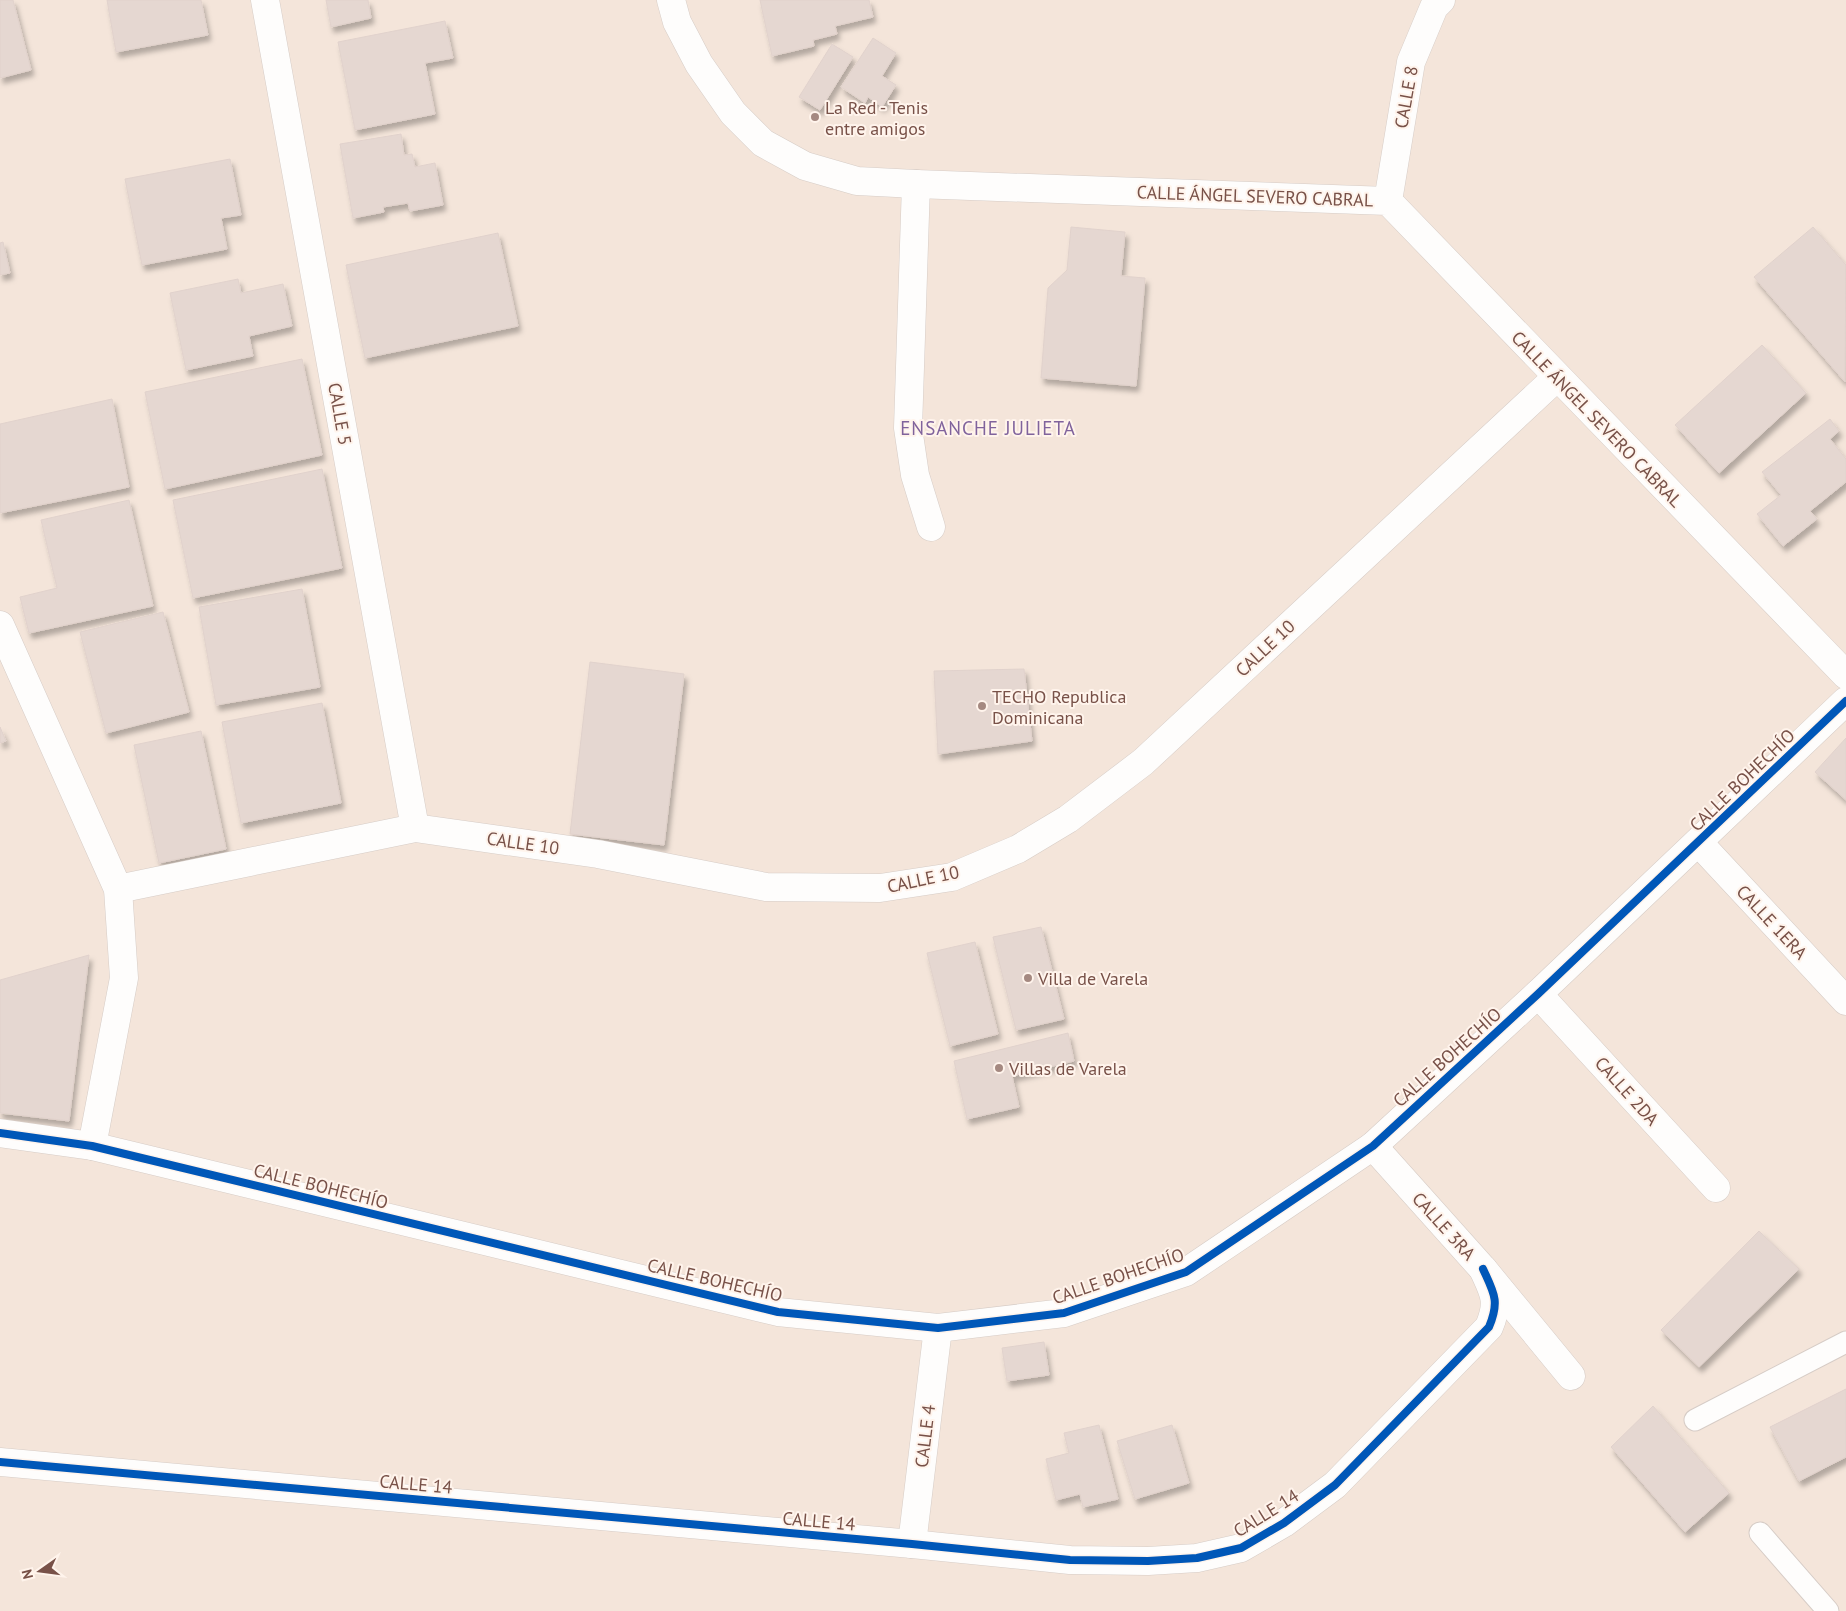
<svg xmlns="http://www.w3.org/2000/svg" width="1846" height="1611" viewBox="0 0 1846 1611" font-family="'PT Sans',sans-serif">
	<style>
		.residential { fill: #f4e5da }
		.building { fill: #e5d7d1; stroke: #e1d2cc; filter: url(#shadow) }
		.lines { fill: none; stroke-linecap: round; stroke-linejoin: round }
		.lane-casing { stroke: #d6ccc6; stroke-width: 23 }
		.street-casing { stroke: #d6ccc6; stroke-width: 29 }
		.lane { stroke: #fefdfc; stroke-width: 21 }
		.street { stroke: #fefdfc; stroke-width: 28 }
		.cycleway-casing { stroke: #fff4ec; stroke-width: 11 }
		.cycleway { stroke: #0057b8; stroke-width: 8 }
		.poi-dot { fill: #a58981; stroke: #fff4ec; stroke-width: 2 }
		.labels { text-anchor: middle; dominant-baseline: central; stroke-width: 4; stroke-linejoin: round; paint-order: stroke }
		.street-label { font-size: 18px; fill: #785148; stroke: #fff4ec }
		.poi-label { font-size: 18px; fill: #785148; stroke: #fff4ec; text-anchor: start }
		.neighbourhood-label { font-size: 19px; letter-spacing: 1px; fill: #80639c; stroke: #fff4ec }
	</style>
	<defs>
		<filter id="shadow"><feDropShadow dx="3" dy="5.5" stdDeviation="2.5" flood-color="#0004"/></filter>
	</defs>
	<rect width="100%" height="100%" fill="#f8f1ea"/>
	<rect class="residential" x="0" y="0" width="1846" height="1611"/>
	<g class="building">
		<polygon points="0,0 13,0 31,70 0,78"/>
		<polygon points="107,0 201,0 208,35 116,52"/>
		<polygon points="326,0 368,0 371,18 331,27"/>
		<polygon points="760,0 869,0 873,17 835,26 837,34 813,40 814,46 772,56"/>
		<polygon points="445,21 453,58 425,63 435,114 355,130 338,42"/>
		<polygon points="873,38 896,53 882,76 896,85 882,107 868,97 865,103 841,87"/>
		<polygon points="832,44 853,57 820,110 799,97"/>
		<polygon points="401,134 404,155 412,154 415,167 435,163 443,205 410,211 408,203 383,207 384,212 353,218 340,144"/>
		<polygon points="230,159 241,215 221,218 227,249 142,265 125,179"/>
		<polygon points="1071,227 1125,232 1121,276 1145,278 1136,386 1041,378 1048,288 1067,270"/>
		<polygon points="1813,227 1846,265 1845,382 1754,277"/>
		<polygon points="498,233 518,326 365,358 346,265"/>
		<polygon points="3,242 10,273 0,275 0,243"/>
		<polygon points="238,279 241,293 283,284 292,326 249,336 253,356 186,370 170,293"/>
		<polygon points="1762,345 1806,393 1719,473 1675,425"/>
		<polygon points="302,359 322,455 165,489 145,392"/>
		<polygon points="112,399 129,487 0,513 0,424"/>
		<polygon points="1830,419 1839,431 1830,439 1846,459 1846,482 1810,511 1817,519 1783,546 1757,514 1781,495 1762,472"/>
		<polygon points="322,469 342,568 193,598 173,500"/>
		<polygon points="129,500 153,606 29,633 20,597 57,588 41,520"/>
		<polygon points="302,589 320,687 216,705 199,607"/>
		<polygon points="163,612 189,712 106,733 80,632"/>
		<polygon points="590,662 684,674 664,845 570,834"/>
		<polygon points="1024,669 1032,741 938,754 934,671"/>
		<polygon points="322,703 341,803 241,823 222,722"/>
		<polygon points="0,727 6,741 0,743"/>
		<polygon points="201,731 226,849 159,863 134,745"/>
		<polygon points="1846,738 1846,800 1815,772"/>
		<polygon points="1041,927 1064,1019 1016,1030 993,937"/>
		<polygon points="975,942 998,1034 950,1046 927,953"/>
		<polygon points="89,955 69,1121 0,1113 0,980"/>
		<polygon points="1068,1033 1074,1061 1012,1076 1019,1107 967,1119 954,1061"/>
		<polygon points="1759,1231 1799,1269 1699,1367 1661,1330"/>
		<polygon points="1044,1342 1049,1375 1007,1381 1002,1348"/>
		<polygon points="1846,1389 1846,1457 1799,1481 1770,1427"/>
		<polygon points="1653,1406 1729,1493 1685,1532 1611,1447"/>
		<polygon points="1099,1425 1118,1499 1083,1507 1080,1494 1056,1500 1046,1459 1069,1453 1064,1433"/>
		<polygon points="1172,1425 1189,1483 1135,1499 1117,1441"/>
	</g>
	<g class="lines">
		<defs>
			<g id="lane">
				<polyline points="1695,1420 1846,1342"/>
				<polyline points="1760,1533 1828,1611"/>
			</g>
			<g id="street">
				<polyline points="265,0 415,828"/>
				<polyline points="671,0 677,22 699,64 733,113 763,143 805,166 857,181 916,184 1388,201 1846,675"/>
				<polyline points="916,184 908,428 915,475 931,527"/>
				<polyline points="1388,201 1411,62 1434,7 1441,0"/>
				<polyline points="0,625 118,889 124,978 92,1146"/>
				<polyline points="1699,843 1846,1001"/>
				<polyline points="118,889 415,828 598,854 766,887 880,888 952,877 1018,849 1068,819 1143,762 1557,377"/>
				<polyline points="1538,994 1716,1188"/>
				<polyline points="0,1133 92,1146 778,1312 938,1328 1064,1313 1186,1272 1373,1146 1538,994 1846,701"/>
				<polyline points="1373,1146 1483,1269 1571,1376"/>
				<path d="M0 1462 912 1544 1070 1560 1148 1561 1197 1558 1241 1548 1284 1523 1335 1485 1489 1327C1500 1301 1494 1293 1483 1269"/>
				<polyline points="912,1544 938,1328"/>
			</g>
		</defs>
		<use href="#lane" class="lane-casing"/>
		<use href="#street" class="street-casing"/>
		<use href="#lane" class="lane"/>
		<use href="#street" class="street"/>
		<defs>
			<g id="cycleway">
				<polyline points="0,1133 92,1146 778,1312 938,1328 1064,1313 1186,1272 1373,1146 1538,994 1846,701"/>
				<path d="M0 1462 912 1544 1070 1560 1148 1561 1197 1558 1241 1548 1284 1523 1335 1485 1489 1327C1500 1301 1494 1293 1483 1269"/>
			</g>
		</defs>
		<use href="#cycleway" class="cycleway-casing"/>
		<use href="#cycleway" class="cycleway"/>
	</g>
	<g class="poi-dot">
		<circle cx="815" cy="117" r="5"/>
		<circle cx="982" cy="706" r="5"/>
		<circle cx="1028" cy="978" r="5"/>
		<circle cx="999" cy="1068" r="5"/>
	</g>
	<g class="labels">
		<g class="street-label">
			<text transform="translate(1406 97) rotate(-80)">CALLE 8</text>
			<text transform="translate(1255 196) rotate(2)">CALLE ÁNGEL SEVERO CABRAL</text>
			<text transform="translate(340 414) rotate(80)">CALLE 5</text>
			<text transform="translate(1597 419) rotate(46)">CALLE ÁNGEL SEVERO CABRAL</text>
			<text transform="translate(1265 648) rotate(-43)">CALLE 10</text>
			<text transform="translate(1742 780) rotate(-44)">CALLE BOHECHÍO</text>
			<text transform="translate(523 843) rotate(8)">CALLE 10</text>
			<text transform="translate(923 879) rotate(-12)">CALLE 10</text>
			<text transform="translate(1772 922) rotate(47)">CALLE 1ERA</text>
			<text transform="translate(1447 1057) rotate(-42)">CALLE BOHECHÍO</text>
			<text transform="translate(1627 1091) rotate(48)">CALLE 2DA</text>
			<text transform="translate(321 1186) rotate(14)">CALLE BOHECHÍO</text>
			<text transform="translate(1444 1226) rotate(48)">CALLE 3RA</text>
			<text transform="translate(1118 1276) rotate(-19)">CALLE BOHECHÍO</text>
			<text transform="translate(715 1280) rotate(13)">CALLE BOHECHÍO</text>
			<text transform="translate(925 1436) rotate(-83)">CALLE 4</text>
			<text transform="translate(416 1484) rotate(5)">CALLE 14</text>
			<text transform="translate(1266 1513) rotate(-32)">CALLE 14</text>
			<text transform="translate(819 1521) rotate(5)">CALLE 14</text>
		</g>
		<g class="poi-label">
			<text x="825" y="107">La Red - Tenis<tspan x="825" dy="21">entre amigos</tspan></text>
			<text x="992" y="696">TECHO Republica<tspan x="992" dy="21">Dominicana</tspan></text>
			<text x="1038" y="978">Villa de Varela</text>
			<text x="1009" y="1068">Villas de Varela</text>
		</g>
		<g class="neighbourhood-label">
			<text x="988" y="428">ENSANCHE JULIETA</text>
		</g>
	</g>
	<g transform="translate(40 1571) rotate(256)" stroke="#fff4ec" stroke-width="4" paint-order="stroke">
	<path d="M0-4L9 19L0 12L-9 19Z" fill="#785148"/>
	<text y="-8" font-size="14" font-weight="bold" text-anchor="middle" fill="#785148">N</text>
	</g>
</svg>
